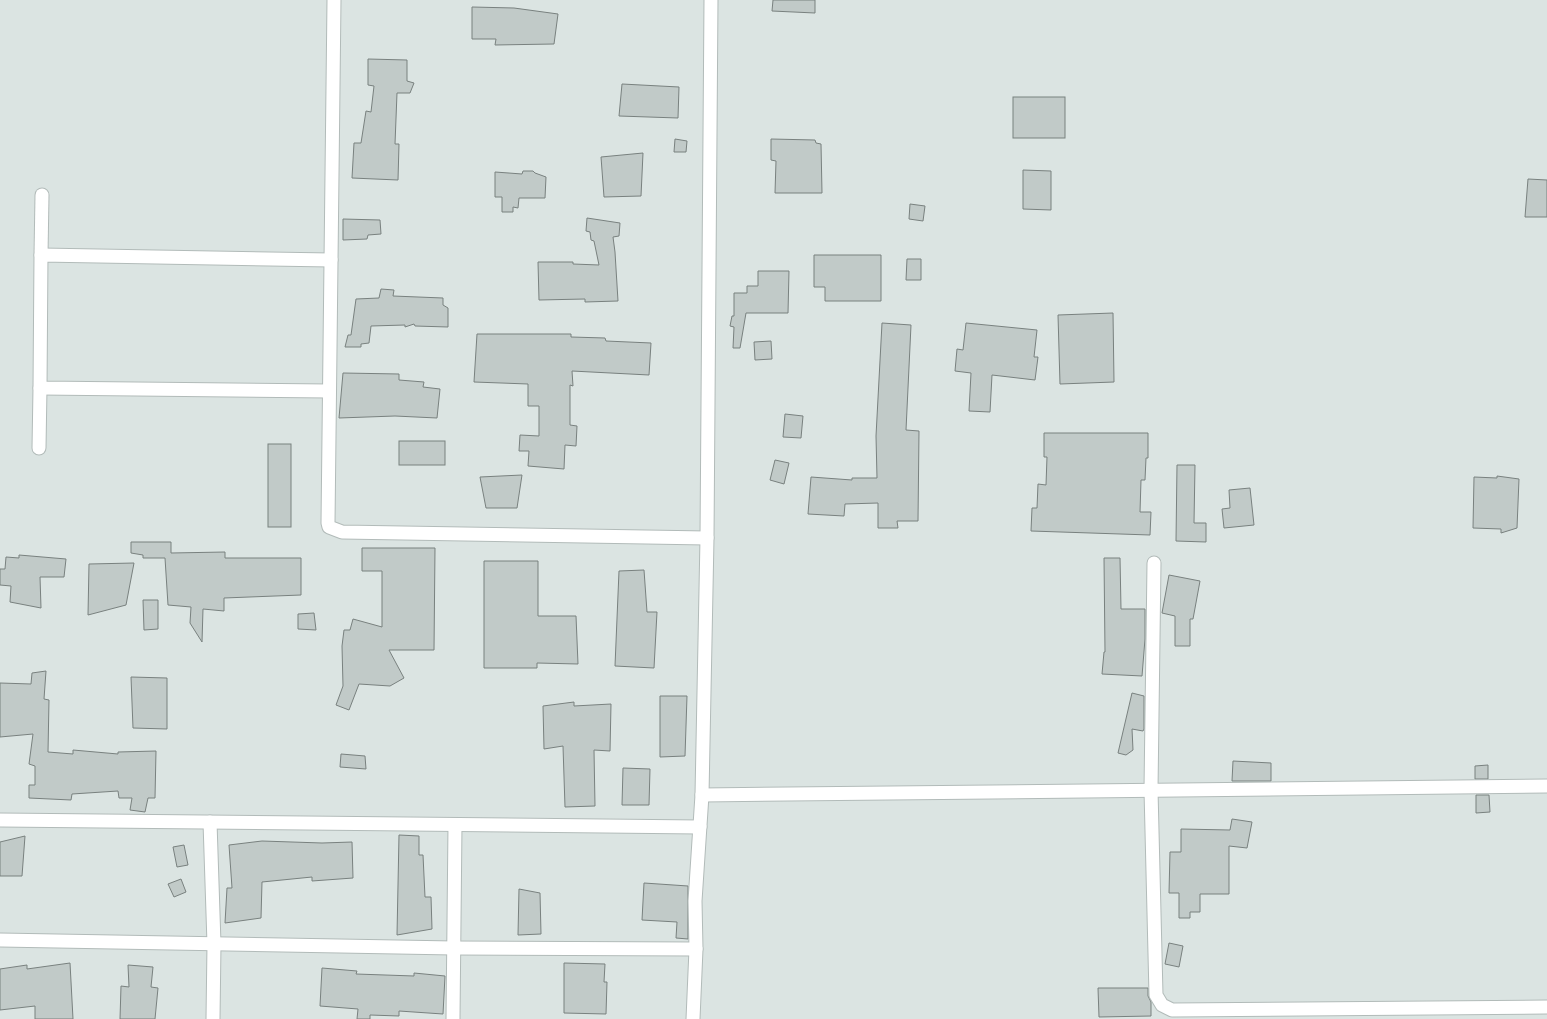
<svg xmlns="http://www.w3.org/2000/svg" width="1547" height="1019" viewBox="0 0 1547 1019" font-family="Rubik,sans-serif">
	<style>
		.building { fill: #c1cac8; stroke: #79817f }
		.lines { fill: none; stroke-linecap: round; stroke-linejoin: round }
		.street-casing { stroke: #b2bbb9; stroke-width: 15 }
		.street { stroke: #fff; stroke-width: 13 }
	</style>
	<rect width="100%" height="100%" fill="#dbe4e2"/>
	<g class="building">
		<polygon points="773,0 815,0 815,13 772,11"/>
		<polygon points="472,7 514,8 558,14 554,44 495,45 496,39 472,39"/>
		<polygon points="368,59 407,60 407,81 414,83 410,93 397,93 395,144 399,144 398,180 352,178 354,143 361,143 366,111 371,112 374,86 368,85"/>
		<polygon points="622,84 679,87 678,118 619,116"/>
		<rect x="1013" y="97" width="52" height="41"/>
		<polygon points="675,139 687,141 686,152 674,152"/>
		<polygon points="771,139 815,140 816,143 821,144 822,193 775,193 776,161 771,160"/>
		<polygon points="643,153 641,196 604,197 601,157"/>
		<polygon points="1023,170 1051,171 1051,210 1023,209"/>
		<polygon points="523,171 533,171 535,173 546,177 545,198 519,198 518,208 513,207 513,212 502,212 502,197 495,197 495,172 522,174"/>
		<polygon points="1528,179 1547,180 1547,217 1525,217"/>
		<polygon points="910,204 925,206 923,221 909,219"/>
		<polygon points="587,218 620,223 619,236 613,237 615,252 618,301 585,302 585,299 539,300 538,262 573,262 573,264 599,265 594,241 591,240 590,232 586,231"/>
		<polygon points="343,219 380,220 381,234 368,235 367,239 343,240"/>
		<polygon points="814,255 881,255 881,301 825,301 825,287 814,287"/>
		<polygon points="907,259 921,259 921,280 906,280"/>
		<polygon points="758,271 789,271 788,313 746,313 740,348 733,348 734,327 730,326 732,316 734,316 734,293 747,293 747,286 758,286"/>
		<polygon points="381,289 394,290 393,296 443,298 443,305 448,308 448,327 415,326 414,324 405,327 405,325 371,326 369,343 361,344 361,347 345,347 348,335 351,335 356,299 379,298"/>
		<polygon points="1113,313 1114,382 1060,384 1058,315"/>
		<polygon points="882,323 911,325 906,430 919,431 918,521 897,521 898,528 878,528 878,503 845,504 844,516 808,514 811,477 852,480 852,478 877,478 876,436"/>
		<polygon points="966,323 1037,330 1034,357 1038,357 1035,380 992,375 990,412 969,411 971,373 955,371 957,349 963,350"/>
		<polygon points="477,334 571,334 571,337 605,338 606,341 651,343 649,375 572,371 573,386 570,385 570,425 577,426 576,446 565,445 564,469 528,466 529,451 519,451 520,435 539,436 539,406 528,406 528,384 474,382"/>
		<polygon points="771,341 772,359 755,360 754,342"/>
		<polygon points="343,373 399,374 399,380 424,382 423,387 440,389 437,418 395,416 339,418"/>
		<polygon points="785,414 803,416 801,438 783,437"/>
		<polygon points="1044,433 1148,433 1148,458 1146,458 1145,480 1141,480 1140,512 1151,512 1150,535 1031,531 1032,508 1037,508 1038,484 1046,485 1047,457 1044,457"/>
		<rect x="399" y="441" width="46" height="24"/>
		<rect x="268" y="444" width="23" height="83"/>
		<polygon points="775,460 789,463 784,484 770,480"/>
		<polygon points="1177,465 1195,465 1194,523 1206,523 1206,542 1176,541"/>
		<polygon points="522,475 517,508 486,508 480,477"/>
		<polygon points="1497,476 1519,479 1517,528 1501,533 1501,529 1473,528 1474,477 1497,478"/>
		<polygon points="1250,488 1254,525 1224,528 1222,509 1230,508 1229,490"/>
		<polygon points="131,542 171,542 171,553 225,552 225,558 301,558 301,595 224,598 224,611 203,609 202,642 190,623 191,607 168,605 165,558 143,558 143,555 131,553"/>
		<polygon points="362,548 435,548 434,650 389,650 404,678 390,686 359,684 349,710 336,705 343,686 342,646 344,630 350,630 353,619 382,627 382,571 362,571"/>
		<polygon points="19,555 66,559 64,577 40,577 41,608 10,602 11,586 0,585 0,569 5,569 6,557 19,558"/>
		<polygon points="1104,558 1120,558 1121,609 1145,609 1145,639 1142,676 1102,674 1104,652 1105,652"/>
		<polygon points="484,561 538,561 538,616 576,616 578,664 537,663 537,668 484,668"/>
		<polygon points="134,563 126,605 88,615 89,564"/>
		<polygon points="644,570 647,612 657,612 654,668 615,666 619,571"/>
		<polygon points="1169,575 1200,581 1193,619 1190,619 1190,646 1175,646 1175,616 1162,613"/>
		<polygon points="143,600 158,600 158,629 144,630"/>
		<polygon points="314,613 316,630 298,629 298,614"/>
		<polygon points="46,671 44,699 49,700 48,752 73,754 73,750 118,754 118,752 156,751 155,798 148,798 145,812 130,810 132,798 119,798 118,791 72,794 71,800 29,798 29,785 35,785 35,766 29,764 33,734 0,737 0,683 31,684 32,673"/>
		<polygon points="131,677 167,678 167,729 133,728"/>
		<polygon points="1132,693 1144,696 1144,729 1143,731 1132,729 1133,750 1126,755 1118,753"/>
		<polygon points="660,696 687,696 685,756 660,757"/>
		<polygon points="574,702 574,706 611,704 610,751 594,750 595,806 565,807 563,746 544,749 543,706"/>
		<polygon points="341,754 365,756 366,769 340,767"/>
		<polygon points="1233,761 1271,763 1271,781 1232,781"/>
		<polygon points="1488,765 1488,779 1475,779 1475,766"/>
		<polygon points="623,768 650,769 649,805 622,805"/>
		<polygon points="1476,795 1489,795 1490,812 1476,813"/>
		<polygon points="1232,819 1252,822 1247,848 1229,846 1229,894 1200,894 1200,912 1190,912 1190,918 1179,918 1179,893 1169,893 1170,852 1181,852 1181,829 1230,830"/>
		<polygon points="399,835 419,836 419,855 423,855 425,897 431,897 432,929 397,935"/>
		<polygon points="25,836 22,876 0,876 0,842"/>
		<polygon points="262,841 322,843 352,842 353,878 312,881 312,877 262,882 261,918 225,923 227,888 232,888 229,845"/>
		<polygon points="184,845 188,865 177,867 173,847"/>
		<polygon points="181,879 186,892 174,897 168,884"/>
		<polygon points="644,883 688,886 688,939 676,938 677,922 642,920"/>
		<polygon points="519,889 540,893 541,934 518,935"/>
		<polygon points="1169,943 1183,946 1179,967 1165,964"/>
		<polygon points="70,963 73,1019 35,1019 35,1006 0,1010 0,969 27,965 27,969"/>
		<polygon points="564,963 605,964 604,982 607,982 606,1014 564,1013"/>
		<polygon points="128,965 153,967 151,987 158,988 155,1019 120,1019 121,986 129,987"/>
		<polygon points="322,968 357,971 356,974 414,976 414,973 445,976 443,1014 399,1011 399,1016 370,1015 370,1019 357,1019 358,1009 320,1006"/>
		<polygon points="1098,988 1148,988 1148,996 1151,1002 1151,1016 1099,1017"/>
	</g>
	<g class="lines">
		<defs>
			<g id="street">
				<polyline points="334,0 328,523 329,527 342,532 707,538"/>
				<polyline points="41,255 42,195"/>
				<polyline points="329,391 40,388 41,255 331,260"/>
				<polyline points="39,448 40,388"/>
				<polyline points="1154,563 1151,790 1156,995 1162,1005 1172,1010 1547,1007"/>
				<polyline points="702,795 1547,786"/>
				<polyline points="0,820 700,827"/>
				<polyline points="210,822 214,944 213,1019"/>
				<polyline points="0,940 454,948 696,949"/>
				<polyline points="453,1019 455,825"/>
				<polyline points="693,1019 696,949 695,901 702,795 707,538 711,0"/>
			</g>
		</defs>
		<use href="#street" class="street-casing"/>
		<use href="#street" class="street"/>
	</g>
</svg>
